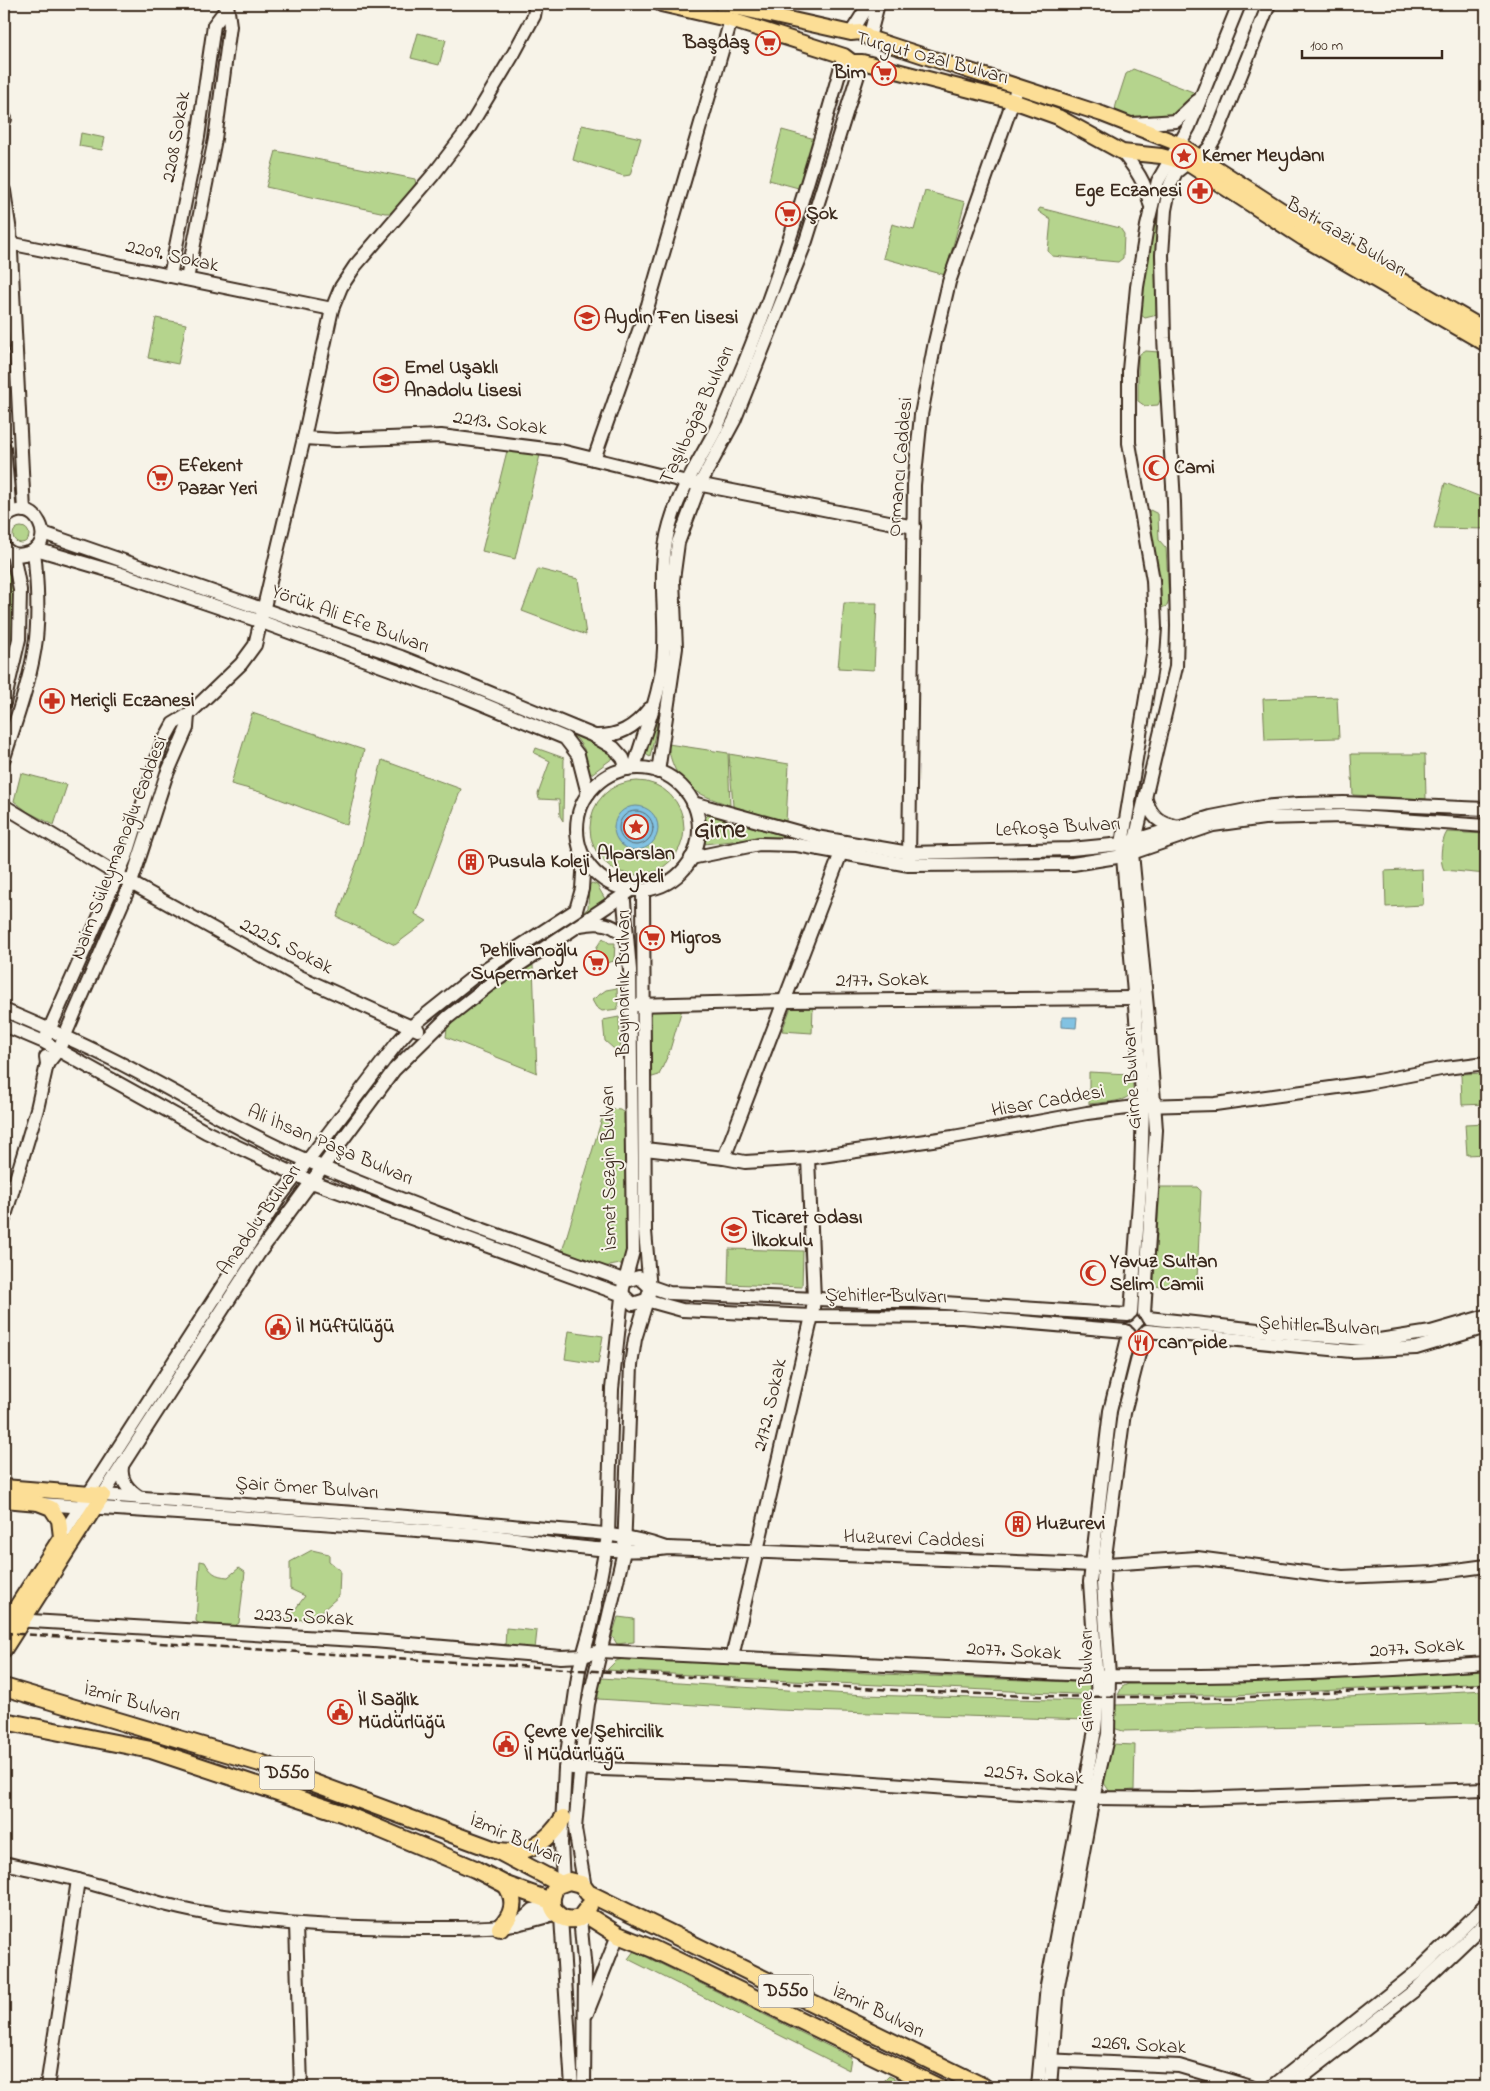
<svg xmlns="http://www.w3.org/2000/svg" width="1490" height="2091" viewBox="0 0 1490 2091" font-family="'Indie Flower',sans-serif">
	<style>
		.green { fill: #b5d48d; stroke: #787f56 }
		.water { fill: #82c2e2; stroke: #668594 }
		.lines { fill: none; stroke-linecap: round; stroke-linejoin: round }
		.shore { stroke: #57676c; stroke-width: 1 }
		.secondary-casing { stroke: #3b2a1e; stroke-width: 16 }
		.primary-casing { stroke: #3b2a1e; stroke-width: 18 }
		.highway-casing { stroke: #3b2a1e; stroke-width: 20 }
		.secondary { stroke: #f7f3e8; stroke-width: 12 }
		.primary { stroke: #fcde96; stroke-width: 14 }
		.highway { stroke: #fcde96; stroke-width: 16 }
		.rail { stroke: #3b2a1e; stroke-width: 2.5; stroke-dasharray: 8 4; stroke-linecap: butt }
		.labels { text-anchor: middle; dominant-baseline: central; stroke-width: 4; stroke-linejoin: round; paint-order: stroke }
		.shield { fill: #f7f3e8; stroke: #73665b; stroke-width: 1 }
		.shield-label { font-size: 19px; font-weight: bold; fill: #3b2a1e }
		.poi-label { font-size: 20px; font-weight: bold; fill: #3b2a1e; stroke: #f7f3e8; text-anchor: start }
		.street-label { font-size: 20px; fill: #3b2a1e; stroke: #f7f3e8 }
		.district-label { font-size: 25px; font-weight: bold; fill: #3b2a1e; stroke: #f7f3e8 }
	</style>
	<rect width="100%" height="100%" fill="#f7f3e8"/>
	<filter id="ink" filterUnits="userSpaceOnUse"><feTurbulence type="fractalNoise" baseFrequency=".02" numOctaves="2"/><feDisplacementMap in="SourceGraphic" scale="10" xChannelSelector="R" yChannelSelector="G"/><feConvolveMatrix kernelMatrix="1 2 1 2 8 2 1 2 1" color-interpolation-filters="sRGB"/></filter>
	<g filter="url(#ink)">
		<g class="green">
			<polygon points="418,33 446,40 439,65 411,58"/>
			<path d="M1133 69 1193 92 1194 96 1173 118C1155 119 1129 124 1115 110L1116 105 1126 74Z"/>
			<polygon points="582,125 641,138 630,175 624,176 573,160"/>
			<polygon points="782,130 815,139 802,189 769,180"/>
			<polygon points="81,133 105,138 102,150 79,146"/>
			<polygon points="276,151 415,179 416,185 392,213 385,213 266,187"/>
			<polygon points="1170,172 1159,201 1155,269 1157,315 1145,318 1141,315 1140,310 1157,194"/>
			<polygon points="925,191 965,202 945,275 883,258 892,224 914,230"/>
			<polygon points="1040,208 1120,228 1124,234 1123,258 1118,262 1052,256 1048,251 1051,220 1038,211"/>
			<polygon points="156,318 186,324 178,364 148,358"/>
			<polygon points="1146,351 1159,352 1161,398 1158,405 1145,406 1138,401 1138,357 1141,353"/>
			<polygon points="508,447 540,455 515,559 482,551"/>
			<polygon points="1445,483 1486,499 1486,529 1434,528"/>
			<polygon points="1150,510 1158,514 1159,540 1166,548 1169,600 1167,606 1161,608 1146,519"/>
			<circle cx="21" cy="535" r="8"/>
			<path d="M4 564C24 596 15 639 4 672Z"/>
			<polygon points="538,569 578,579 586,635 522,611"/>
			<polygon points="844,603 877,603 874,670 838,668"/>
			<polygon points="670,665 650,757 641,751"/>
			<polygon points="1337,697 1339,738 1265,740 1263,699"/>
			<polygon points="252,713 364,750 347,825 264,793 231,784"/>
			<polygon points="569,731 611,750 614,754 613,758 590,775 584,749 577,739 568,733"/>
			<path d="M668 744 728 753 730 805C695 794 673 784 668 744Z"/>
			<polygon points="536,748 564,758 563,821 560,816 559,800 539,799 538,794 550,761 534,753"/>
			<polygon points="729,754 789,764 786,822 733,806"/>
			<polygon points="1351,754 1425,754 1426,799 1353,795"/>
			<polygon points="382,760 461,789 415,914 427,921 395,945 337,917 359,857"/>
			<polygon points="21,773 67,785 54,825 28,812 14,801"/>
			<circle cx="637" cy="828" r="47"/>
			<polygon points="708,815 799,840 761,838 704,844 704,819"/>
			<path d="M1447 832 1486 834V874L1444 870C1439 861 1441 841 1447 832Z"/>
			<polygon points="1422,869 1423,905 1386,907 1385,871"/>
			<polygon points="592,883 597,885 605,899 579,919 579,916 588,908 589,885"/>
			<polygon points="603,938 609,943 615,943 614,961 603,964 596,948"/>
			<polygon points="533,965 537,1073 446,1037 447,1028 454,1017"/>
			<polygon points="617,988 618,1009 602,1011 596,1007 592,1000 606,990"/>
			<polygon points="791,1007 813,1008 812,1033 782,1031"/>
			<polygon points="651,1008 682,1009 669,1053 659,1075 649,1078 648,1013"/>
			<polygon points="619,1017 621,1055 605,1041 603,1020"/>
			<path d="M1089 1072 1129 1074C1145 1104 1110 1101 1089 1104Z"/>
			<polygon points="1486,1073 1486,1104 1462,1105 1461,1074"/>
			<polygon points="611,1109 620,1110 627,1115 631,1249 621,1264 603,1267 561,1255 603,1115"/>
			<polygon points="1486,1123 1486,1154 1467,1155 1465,1124"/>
			<polygon points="1160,1187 1197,1187 1201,1191 1197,1279 1195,1285 1161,1287 1156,1286 1154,1281"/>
			<polygon points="729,1249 803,1251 802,1287 728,1284"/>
			<polygon points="569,1331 603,1336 598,1364 565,1359"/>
			<polygon points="312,1550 329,1554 329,1561 340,1570 339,1596 322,1611 327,1621 288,1619 305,1596 290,1589 290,1562"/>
			<path d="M200 1561 205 1562C211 1573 215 1576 228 1577L239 1568 245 1572 239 1623 233 1627 200 1624 196 1621Z"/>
			<polygon points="618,1617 634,1619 634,1642 617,1644 612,1636"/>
			<polygon points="506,1628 537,1631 535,1649 505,1647"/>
			<polygon points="626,1658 883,1674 1093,1683 1096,1695 770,1680 607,1670 616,1661"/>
			<polygon points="1486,1671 1486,1683 1233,1695 1118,1695 1122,1687 1128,1684 1333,1679"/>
			<polygon points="601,1678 864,1695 1089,1701 1087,1720 778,1710 598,1699 598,1687"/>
			<polygon points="1486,1690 1486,1723 1123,1731 1113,1728 1110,1709 1115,1705 1248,1702"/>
			<polygon points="1112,1744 1135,1745 1134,1790 1110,1792 1104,1783"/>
			<polygon points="634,1951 851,2057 849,2070 628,1959"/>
			<polygon points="889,2076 914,2087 894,2087 883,2082"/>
		</g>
		<g class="water">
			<circle cx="636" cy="828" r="22"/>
			<polygon points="1062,1017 1077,1017 1076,1028 1062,1027"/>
		</g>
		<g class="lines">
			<g class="shore">
				<circle cx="636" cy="828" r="17"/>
				<circle cx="636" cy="828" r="10"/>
			</g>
			<defs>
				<g id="secondary">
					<polyline points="851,33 866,9 874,4"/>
					<polyline points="869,38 878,4"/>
					<polyline points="4,119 5,119"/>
					<polyline points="1132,124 1176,121 1197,101"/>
					<path d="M1122 152C1135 168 1146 183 1150 204"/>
					<polyline points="4,191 10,232 24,511"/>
					<polyline points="4,242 332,309"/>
					<polyline points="170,276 198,137 214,25 227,8"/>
					<polyline points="187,279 215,139 230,26 227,4"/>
					<polyline points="304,438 336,440 441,436 561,451 687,482 914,527"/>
					<polyline points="4,448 10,513"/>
					<polyline points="594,459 648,305 731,20"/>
					<path d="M4 519C34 489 62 548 24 554 16 556 9 553 4 547"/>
					<polyline points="43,533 401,657 466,683 592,735 614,748 623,758 627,769"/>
					<polyline points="36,549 118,573 262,622 461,695 565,738 578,755 588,794"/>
					<polyline points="4,703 19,639 20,590 13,554"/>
					<path d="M594 736C618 737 634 728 649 709"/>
					<path d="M4 758C16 719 31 680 36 639 39 610 37 579 34 550"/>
					<path d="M634 768C645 729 663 688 664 648 666 603 657 569 670 524 679 492 698 463 714 433 725 411 734 387 744 364 785 263 815 160 844 56"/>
					<circle cx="638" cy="829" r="61"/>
					<polyline points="658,772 676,648 673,580 678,543 700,484 734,421 806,241 862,62"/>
					<path d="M1145 797C1151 817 1159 824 1179 827"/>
					<polyline points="693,803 816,837 909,853 1071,849 1122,844 1211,817 1262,807 1299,804 1344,803 1486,809"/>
					<polyline points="4,806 131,883 300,977 418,1030"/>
					<polyline points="691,858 759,844 797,845 909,865 1073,864 1123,856 1213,825 1264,818 1344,816 1486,826"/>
					<polyline points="909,860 914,485 921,415 935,342 949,282 1016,92"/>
					<path d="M633 889 489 985 447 1018 394 1070 259 1253 103 1495C240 1505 376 1513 512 1526 560 1531 622 1531 666 1548"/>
					<path d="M581 925C600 921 616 923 627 940"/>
					<polyline points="636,1005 785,1001 1135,998"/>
					<path d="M4 1010C49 1029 94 1049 137 1072 194 1102 249 1136 308 1161 412 1206 520 1243 626 1281L639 1277 649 1286"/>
					<polyline points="4,1025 44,1042 206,1132 312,1182 623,1295 633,1304 646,1300"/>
					<polyline points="47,1035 127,854 161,746 173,724 188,715"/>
					<polyline points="47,1064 59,1049 131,883 166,776 187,728 188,715 241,664 255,645 304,438 332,309 341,287 355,266 433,175 469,128 514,53 534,16 536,4"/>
					<polyline points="645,1149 724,1158 745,1162 808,1158 953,1137 1087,1113 1143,1106 1215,1104 1367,1083 1446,1068 1486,1063"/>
					<polyline points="724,1158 841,853"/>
					<polyline points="4,1219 37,1109 47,1064 46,1057"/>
					<polyline points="649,1286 669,1293 866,1301 914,1301 1128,1315"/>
					<polyline points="646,1300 682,1310 812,1316 962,1317 1126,1331"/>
					<polyline points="1131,1312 1141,1175 1143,1106 1122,844 1153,655 1155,628 1153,580 1129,443 1129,370 1137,287 1147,226 1158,181 1189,127 1239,4"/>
					<polyline points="1144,1313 1156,1130 1148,1018 1132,853 1176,667 1177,626 1174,502 1164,338 1162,255 1165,210 1170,185 1176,172 1187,163 1200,157 1209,148 1217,134 1269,4"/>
					<polyline points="1148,1318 1276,1332 1379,1340 1431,1332 1486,1316"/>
					<polyline points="1147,1331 1351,1351 1416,1348 1486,1327"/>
					<path d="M122 1466C120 1481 128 1490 140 1498"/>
					<path d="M41 1504C185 1513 328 1523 472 1534 533 1539 608 1557 668 1548L1092 1565 1197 1558 1342 1577 1434 1573 1486 1566"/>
					<polyline points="61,1537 279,1198 398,1042 412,1026 476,975 576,910 582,889 584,858"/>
					<path d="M14 1620 374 1641 561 1657 583 1656 600 1651 1109 1676C1235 1678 1361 1672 1486 1663"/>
					<polyline points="732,1657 812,1316 814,1299 808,1158"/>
					<polyline points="572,1768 745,1774 1093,1798 1194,1799 1486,1789"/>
					<path d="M4 1863C28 1869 53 1873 78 1880 124 1892 169 1908 217 1915 285 1925 353 1928 421 1928 468 1928 512 1930 556 1913"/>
					<polyline points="563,1883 561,1843 565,1768 579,1670 591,1627 608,1536 612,1389 623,1288 633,1251 630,970 623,890"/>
					<polyline points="585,1888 575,1829 582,1751 588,1704 624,1551 631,1365 635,1339 650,1290 645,1231 643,890"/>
					<polyline points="561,1917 572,2087"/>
					<polyline points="580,1918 585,1971 584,2087"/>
					<polyline points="296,1924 301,2087"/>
					<polyline points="518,1924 533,1910 551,1904"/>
					<polyline points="587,2013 618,1935"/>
					<polyline points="1044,2060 1179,2066 1251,2087"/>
					<polyline points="47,2087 78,1880"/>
					<polyline points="1038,2087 1047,1985 1095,1730 1098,1697 1090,1582 1110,1411 1129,1334"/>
					<polyline points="1050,2087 1058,1986 1093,1798 1108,1734 1109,1676 1103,1583 1104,1564 1124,1413 1144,1334"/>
					<polyline points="1272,2087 1418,1971 1486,1905"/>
					<polyline points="1290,2087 1415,1990 1486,1922"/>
				</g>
				<g id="primary">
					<polyline points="661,4 731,20 844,56 852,62 862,62 1013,101 1058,117 1122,152 1161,156 1187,163 1303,238 1486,344"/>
					<polyline points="721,4 851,33 861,32 869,38 1102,114 1179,144 1289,215 1486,330"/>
					<polyline points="4,1487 103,1495 4,1650"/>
					<polyline points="4,1500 38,1503 51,1508 59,1520 61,1537 4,1626"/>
				</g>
				<g id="highway">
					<polyline points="4,1687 260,1763 498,1851 561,1884 569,1881 581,1884 588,1893 984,2087"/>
					<polyline points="4,1721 151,1750 344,1814 475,1869 506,1885 551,1901"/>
					<path d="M499 1851C528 1855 548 1842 563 1818"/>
					<path d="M554 1891C546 1909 561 1924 580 1918L589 1906"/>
					<polyline points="585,1914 618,1935 653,1949 938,2087"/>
					<path d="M500 1928C513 1915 517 1901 506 1885"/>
				</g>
			</defs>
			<use href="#secondary" class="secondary-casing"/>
			<use href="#primary" class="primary-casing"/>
			<use href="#highway" class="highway-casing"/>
			<use href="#secondary" class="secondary"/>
			<use href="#primary" class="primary"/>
			<use href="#highway" class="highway"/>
			<polyline class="rail" points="4,1633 908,1691 1028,1696 1233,1698 1486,1684"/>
		</g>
	</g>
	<defs>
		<symbol id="supermarket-ring" viewBox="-11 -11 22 22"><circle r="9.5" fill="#f7f3e8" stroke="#c8321e" stroke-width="1.5"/><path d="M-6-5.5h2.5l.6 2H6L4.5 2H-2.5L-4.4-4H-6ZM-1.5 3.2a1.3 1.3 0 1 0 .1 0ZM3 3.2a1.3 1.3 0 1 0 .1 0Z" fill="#c8321e"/></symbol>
		<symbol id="sight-ring" viewBox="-11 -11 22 22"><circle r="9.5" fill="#f7f3e8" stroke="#c8321e" stroke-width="1.5"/><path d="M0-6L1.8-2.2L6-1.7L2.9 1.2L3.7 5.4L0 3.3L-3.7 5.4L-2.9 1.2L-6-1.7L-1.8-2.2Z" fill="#c8321e"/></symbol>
		<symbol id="pharmacy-ring" viewBox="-11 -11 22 22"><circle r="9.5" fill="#f7f3e8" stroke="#c8321e" stroke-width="1.5"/><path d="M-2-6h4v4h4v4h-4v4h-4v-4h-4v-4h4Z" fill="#c8321e"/></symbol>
		<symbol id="school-ring" viewBox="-11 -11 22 22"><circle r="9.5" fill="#f7f3e8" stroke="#c8321e" stroke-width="1.5"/><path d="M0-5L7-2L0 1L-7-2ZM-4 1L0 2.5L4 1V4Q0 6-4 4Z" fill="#c8321e"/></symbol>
		<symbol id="mosque-ring" viewBox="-11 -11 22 22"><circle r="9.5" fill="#f7f3e8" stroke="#c8321e" stroke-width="1.5"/><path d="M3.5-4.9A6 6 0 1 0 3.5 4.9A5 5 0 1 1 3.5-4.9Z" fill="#c8321e"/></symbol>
		<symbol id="building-ring" viewBox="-11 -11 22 22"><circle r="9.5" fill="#f7f3e8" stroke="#c8321e" stroke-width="1.5"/><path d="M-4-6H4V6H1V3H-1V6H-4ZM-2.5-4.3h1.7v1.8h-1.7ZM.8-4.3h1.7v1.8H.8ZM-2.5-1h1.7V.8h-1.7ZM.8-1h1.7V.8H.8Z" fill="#c8321e"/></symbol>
		<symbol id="civic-ring" viewBox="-11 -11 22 22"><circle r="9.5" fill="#f7f3e8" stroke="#c8321e" stroke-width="1.5"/><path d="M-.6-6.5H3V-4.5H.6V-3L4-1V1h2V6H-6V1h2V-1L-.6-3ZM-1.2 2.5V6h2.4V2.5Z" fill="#c8321e"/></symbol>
		<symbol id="restaurant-ring" viewBox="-11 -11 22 22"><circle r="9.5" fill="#f7f3e8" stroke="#c8321e" stroke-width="1.5"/><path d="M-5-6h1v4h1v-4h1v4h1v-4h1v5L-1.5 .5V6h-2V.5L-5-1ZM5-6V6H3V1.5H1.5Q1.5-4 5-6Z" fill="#c8321e"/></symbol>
	</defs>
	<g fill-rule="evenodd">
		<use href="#supermarket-ring" x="754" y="29" width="28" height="28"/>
		<use href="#supermarket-ring" x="870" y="59" width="28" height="28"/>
		<use href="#sight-ring" x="1170" y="142" width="28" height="28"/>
		<use href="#pharmacy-ring" x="1186" y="177" width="28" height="28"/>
		<use href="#supermarket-ring" x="774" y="200" width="28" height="28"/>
		<use href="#school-ring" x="573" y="304" width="28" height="28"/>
		<use href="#school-ring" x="372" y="366" width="28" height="28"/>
		<use href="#mosque-ring" x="1142" y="454" width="28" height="28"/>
		<use href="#supermarket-ring" x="146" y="464" width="28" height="28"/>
		<use href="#pharmacy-ring" x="38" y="687" width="28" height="28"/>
		<use href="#sight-ring" x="622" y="813" width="28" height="28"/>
		<use href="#building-ring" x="457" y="848" width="28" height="28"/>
		<use href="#supermarket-ring" x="638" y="924" width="28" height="28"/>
		<use href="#supermarket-ring" x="582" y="949" width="28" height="28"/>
		<use href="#school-ring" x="720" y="1216" width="28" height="28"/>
		<use href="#mosque-ring" x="1079" y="1259" width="28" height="28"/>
		<use href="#civic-ring" x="264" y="1313" width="28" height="28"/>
		<use href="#restaurant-ring" x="1127" y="1329" width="28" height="28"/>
		<use href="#building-ring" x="1004" y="1510" width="28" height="28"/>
		<use href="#civic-ring" x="326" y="1698" width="28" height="28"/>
		<use href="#civic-ring" x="492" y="1730" width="28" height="28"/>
	</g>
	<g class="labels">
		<g class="shield">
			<rect x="259.5" y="1756.5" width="55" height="33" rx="4"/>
			<rect x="758.5" y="1974.5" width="55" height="33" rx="4"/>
		</g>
		<g class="shield-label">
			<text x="287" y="1773">D550</text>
			<text x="786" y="1991">D550</text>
		</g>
		<g class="poi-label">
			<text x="750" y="43" text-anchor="end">Başdaş</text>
			<text x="866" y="73" text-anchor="end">Bim</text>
			<text x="1202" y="156">Kemer Meydanı</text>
			<text x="1182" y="191" text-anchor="end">Ege Eczanesi</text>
			<text x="806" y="214">Şok</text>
			<text x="604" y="318">Aydın Fen Lisesi</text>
			<text x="404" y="368">Emel Uşaklı<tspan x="404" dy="23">Anadolu Lisesi</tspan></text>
			<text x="178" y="466">Efekent<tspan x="178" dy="23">Pazar Yeri</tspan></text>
			<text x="1174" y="468">Cami</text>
			<text x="70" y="701">Meriçli Eczanesi</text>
			<text x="636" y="854" text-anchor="middle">Alparslan<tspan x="636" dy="23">Heykeli</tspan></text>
			<text x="488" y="862">Pusula Koleji</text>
			<text x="670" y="938">Migros</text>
			<text x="578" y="951" text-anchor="end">Pehlivanoğlu<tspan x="578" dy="23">Supermarket</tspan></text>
			<text x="752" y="1218">Ticaret Odası<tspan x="752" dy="23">İlkokulu</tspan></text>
			<text x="1110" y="1262">Yavuz Sultan<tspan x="1110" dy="23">Selim Camii</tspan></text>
			<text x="296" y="1327">İl Müftülüğü</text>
			<text x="1158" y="1343">can pide</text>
			<text x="1036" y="1524">Huzurevi</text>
			<text x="358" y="1700">İl Sağlık<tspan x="358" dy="23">Müdürlüğü</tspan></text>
			<text x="524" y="1732">Çevre ve Şehircilik<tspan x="524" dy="23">İl Müdürlüğü</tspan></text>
		</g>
		<g class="street-label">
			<text transform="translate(932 59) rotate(15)">Turgut Ozal Bulvarı</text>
			<text transform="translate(177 137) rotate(-80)">2208 Sokak</text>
			<text transform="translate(1346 238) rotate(31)">Bati Gazi Bulvarı</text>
			<text transform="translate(172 257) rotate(12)">2209. Sokak</text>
			<text transform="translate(698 415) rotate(-65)">Taşlıboğaz Bulvarı</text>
			<text transform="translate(500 424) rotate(7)">2213. Sokak</text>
			<text transform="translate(901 467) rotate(-85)">Ormancı Caddesi</text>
			<text transform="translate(350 620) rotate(20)">Yörük Ali Efe Bulvarı</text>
			<text transform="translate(1058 828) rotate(-3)">Lefkoşa Bulvarı</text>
			<text transform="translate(120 848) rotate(-69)">Naim Süleymanoğlu Caddesi</text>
			<text transform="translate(286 947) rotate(27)">2225. Sokak</text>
			<text transform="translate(882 981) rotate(-1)">2177. Sokak</text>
			<text transform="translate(624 983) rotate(-90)">Bayındırlık Bulvarı</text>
			<text transform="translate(1133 1078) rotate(-93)">Girne Bulvarı</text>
			<text transform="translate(1048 1102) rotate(-10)">Hisar Caddesi</text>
			<text transform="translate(330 1146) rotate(23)">Ali İhsan Paşa Bulvarı</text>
			<text transform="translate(610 1168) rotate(-91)">İsmet Sezgin Bulvarı</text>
			<text transform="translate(260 1220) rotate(-55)">Anadolu Bulvarı</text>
			<text transform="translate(886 1297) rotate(1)">Şehitler Bulvarı</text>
			<text transform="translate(1319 1327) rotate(3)">Şehitler Bulvarı</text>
			<text transform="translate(771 1405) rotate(-77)">2172. Sokak</text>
			<text transform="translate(307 1489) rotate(4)">Şair Ömer Bulvarı</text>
			<text transform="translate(914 1540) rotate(2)">Huzurevi Caddesi</text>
			<text transform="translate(304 1618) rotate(3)">2235. Sokak</text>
			<text transform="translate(1417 1649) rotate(-4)">2077. Sokak</text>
			<text transform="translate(1014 1652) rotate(3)">2077. Sokak</text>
			<text transform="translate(1087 1681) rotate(-90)">Girne Bulvarı</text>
			<text transform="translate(132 1703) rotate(16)">İzmir Bulvarı</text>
			<text transform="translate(1034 1776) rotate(4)">2257. Sokak</text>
			<text transform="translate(516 1840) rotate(24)">İzmir Bulvarı</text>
			<text transform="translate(878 2012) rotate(26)">İzmir Bulvarı</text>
			<text transform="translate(1139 2046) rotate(3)">2269. Sokak</text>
		</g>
		<g class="district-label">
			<text x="720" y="831">Girne</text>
		</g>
	</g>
	<rect width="1490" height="2091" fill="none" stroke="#f7f3e8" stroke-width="20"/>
	<rect x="10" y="10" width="1470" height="2071" fill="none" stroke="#3b2a1e" stroke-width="2" filter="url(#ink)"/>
	<path d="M1302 50v8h140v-8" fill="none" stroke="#3b2a1e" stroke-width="2.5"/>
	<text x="1310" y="50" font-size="15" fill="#3b2a1e" stroke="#f7f3e8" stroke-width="4" paint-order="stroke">100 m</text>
</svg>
